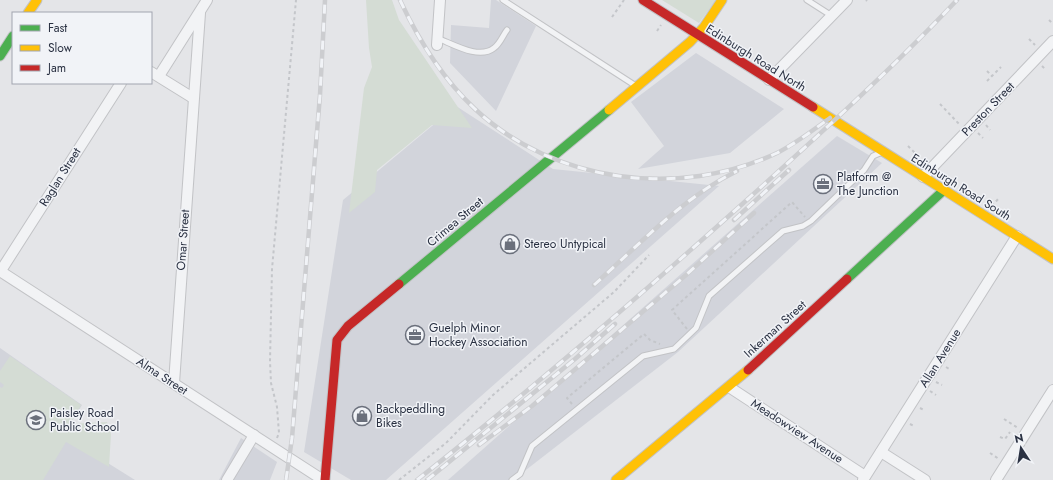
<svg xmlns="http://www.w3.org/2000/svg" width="1053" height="480" viewBox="0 0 1053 480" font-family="Jost,sans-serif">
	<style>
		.built { fill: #d2d4db }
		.green { fill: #d4dcd4 }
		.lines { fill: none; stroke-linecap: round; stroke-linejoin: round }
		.lane-casing { stroke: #c2c3c6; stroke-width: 7 }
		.street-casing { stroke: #c2c3c6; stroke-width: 12 }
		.fast-casing { stroke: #c2c3c6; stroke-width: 11 }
		.slow-casing { stroke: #c2c3c6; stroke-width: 11 }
		.jam-casing { stroke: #c2c3c6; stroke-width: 11 }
		.path { stroke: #c4c6ca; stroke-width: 2; stroke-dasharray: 3 3; stroke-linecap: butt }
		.lane { stroke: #f2f3f5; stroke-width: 5 }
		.street { stroke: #f2f3f5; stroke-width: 10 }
		.fast { stroke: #4caf50; stroke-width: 9 }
		.slow { stroke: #ffc107; stroke-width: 9 }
		.jam { stroke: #c62828; stroke-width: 9 }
		.rail-casing { stroke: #cccdd0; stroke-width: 4.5 }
		.rail { stroke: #f1f3f7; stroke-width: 3; stroke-dasharray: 9; stroke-linecap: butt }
		.labels { text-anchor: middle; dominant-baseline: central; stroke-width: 3; stroke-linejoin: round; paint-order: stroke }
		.street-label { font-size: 12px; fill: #2a3142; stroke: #f1f3f7 }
		.poi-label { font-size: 12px; fill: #2a3142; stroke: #f1f3f7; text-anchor: start }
	</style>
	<rect width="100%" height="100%" fill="#e4e5e8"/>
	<g class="built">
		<polygon points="491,0 496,0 536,26 496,111 450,63 451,25 489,28"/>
		<polygon points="696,53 784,109 730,153 638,169 664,146 631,102"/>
		<polygon points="456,106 553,169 719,186 386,480 351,480 304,452 343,200"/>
		<polygon points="837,136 882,163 678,352 513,480 448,480"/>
		<polygon points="0,348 82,405 63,435 135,480 0,480"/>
		<polygon points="241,438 277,462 270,480 219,480"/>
	</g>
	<g class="green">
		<polygon points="366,0 392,0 399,20 472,128 432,125 377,170 375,192 349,213 364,88 372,67 369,48"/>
		<polygon points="662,0 716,0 699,23"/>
		<polygon points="10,356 81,405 70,424 107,422 111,434 109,467 66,442 43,480 0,480 0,387 2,388 4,385 0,382 0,371"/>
	</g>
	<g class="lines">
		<defs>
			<g id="lane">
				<polyline points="503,0 636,86"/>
				<polyline points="807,0 832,16"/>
				<path d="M437 38C453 44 479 60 494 48 500 44 503 35 507 30"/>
				<polyline points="512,480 520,474 532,446 643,356 674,349 696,328 709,296 783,231 803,226 811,221 864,170 873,156 880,153"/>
			</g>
			<g id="street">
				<polyline points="437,45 440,0"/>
				<polyline points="151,72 193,98"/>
				<polyline points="159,76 207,0"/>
				<polyline points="769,80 847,0"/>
				<polyline points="923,177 1053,41"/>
				<polyline points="0,271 323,480"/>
				<polyline points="0,272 121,83"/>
				<polyline points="174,383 200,13"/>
				<polyline points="729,387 865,476"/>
				<polyline points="881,452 925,480"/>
				<polyline points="227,480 254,435"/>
				<polyline points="863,480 1017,236"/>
				<polyline points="996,480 1053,390"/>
			</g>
			<g id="fast">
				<polyline points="0,56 13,36"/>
				<polyline points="847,279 944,190"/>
				<polyline points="399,284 609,110"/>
			</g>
			<g id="slow">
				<polyline points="28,13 37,0"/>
				<polyline points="813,107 1053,259"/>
				<polyline points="609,110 690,42 704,27 722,0"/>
				<polyline points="616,480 748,370"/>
			</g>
			<g id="jam">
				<polyline points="643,0 813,107"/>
				<polyline points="748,370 847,279"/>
				<polyline points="325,480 337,340 348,326 399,284"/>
			</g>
		</defs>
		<use href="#lane" class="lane-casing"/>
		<use href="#street" class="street-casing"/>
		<use href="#fast" class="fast-casing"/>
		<use href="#slow" class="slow-casing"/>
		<use href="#jam" class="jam-casing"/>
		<g class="path">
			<polyline points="866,0 867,1"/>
			<polyline points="612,17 624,0"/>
			<polyline points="1049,20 1053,24"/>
			<polyline points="657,31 661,25"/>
			<polyline points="1029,39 1035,45"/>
			<polyline points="1042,66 1046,70"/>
			<polyline points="987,71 992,76"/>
			<polyline points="987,81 1001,67"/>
			<polyline points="940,104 960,125"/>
			<polyline points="986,125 990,130"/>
			<polyline points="978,133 983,138"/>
			<polyline points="908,146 916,154 913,158"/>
			<polyline points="992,206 999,198"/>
			<polyline points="687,329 672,310 792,202 805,217"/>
			<polyline points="946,367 951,370"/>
			<polyline points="936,382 942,385"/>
			<polyline points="930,391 936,395"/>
			<polyline points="572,404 567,398 644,334 650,340 660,344"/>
			<polyline points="920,408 924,410"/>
			<polyline points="1004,419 1018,428"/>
			<polyline points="910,424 914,426"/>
			<polyline points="1000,437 1005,439 1010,432"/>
			<polyline points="277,438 279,433 277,407 271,383 270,361 272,269 296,0"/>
			<polyline points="990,453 999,459"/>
			<polyline points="399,480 446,443 493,395 614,292 649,255"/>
		</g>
		<use href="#lane" class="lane"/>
		<use href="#street" class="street"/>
		<use href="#fast" class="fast"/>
		<use href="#slow" class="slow"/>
		<use href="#jam" class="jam"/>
		<defs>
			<g id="rail">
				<path d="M400 0C419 41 442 78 475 109 554 183 679 199 777 153 795 144 813 130 830 118"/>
				<polyline points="734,220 789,170"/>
				<path d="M594 285C639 245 682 198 737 171"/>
				<polyline points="479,445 532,406 686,275 754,213"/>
				<polyline points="286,480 292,438 320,95 325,0"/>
				<path d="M417 480C531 390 641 295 749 198 820 134 892 69 957 0"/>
				<polyline points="427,480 575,359 615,324"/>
			</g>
		</defs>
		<use href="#rail" class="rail-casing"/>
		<use href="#rail" class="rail"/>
	</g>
	<defs>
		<symbol id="office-ring" viewBox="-11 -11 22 22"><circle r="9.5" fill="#f1f3f7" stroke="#6b707c" stroke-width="1.5"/><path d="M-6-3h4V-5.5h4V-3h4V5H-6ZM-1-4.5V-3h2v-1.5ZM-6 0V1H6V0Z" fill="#6b707c"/></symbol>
		<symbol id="shop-ring" viewBox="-11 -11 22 22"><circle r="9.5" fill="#f1f3f7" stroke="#6b707c" stroke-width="1.5"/><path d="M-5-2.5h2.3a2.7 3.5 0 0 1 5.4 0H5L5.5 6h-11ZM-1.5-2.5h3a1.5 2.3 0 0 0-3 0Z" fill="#6b707c"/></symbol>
		<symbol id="school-ring" viewBox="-11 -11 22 22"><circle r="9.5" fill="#f1f3f7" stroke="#6b707c" stroke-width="1.5"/><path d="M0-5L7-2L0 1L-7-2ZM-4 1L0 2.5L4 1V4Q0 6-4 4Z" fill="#6b707c"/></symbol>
	</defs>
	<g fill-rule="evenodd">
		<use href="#office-ring" x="812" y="173" width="22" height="22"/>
		<use href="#shop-ring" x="499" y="233" width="22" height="22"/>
		<use href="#office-ring" x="404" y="324" width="22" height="22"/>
		<use href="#shop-ring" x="351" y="405" width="22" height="22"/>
		<use href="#school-ring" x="25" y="409" width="22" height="22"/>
	</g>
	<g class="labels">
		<g class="street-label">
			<text transform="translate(756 58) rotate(32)">Edinburgh Road North</text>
			<text transform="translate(988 109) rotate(-46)">Preston Street</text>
			<text transform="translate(60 177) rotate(-58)">Raglan Street</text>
			<text transform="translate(961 187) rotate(32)">Edinburgh Road South</text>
			<text transform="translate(455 222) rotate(-40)">Crimea Street</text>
			<text transform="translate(183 240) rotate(-86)">Omar Street</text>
			<text transform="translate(775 329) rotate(-42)">Inkerman Street</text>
			<text transform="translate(940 358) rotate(-58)">Allan Avenue</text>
			<text transform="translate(162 376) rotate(33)">Alma Street</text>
			<text transform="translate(797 431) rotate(33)">Meadowview Avenue</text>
		</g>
		<g class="poi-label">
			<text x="837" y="177">Platform @<tspan x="837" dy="14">The Junction</tspan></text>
			<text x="524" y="244">Stereo Untypical</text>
			<text x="429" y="328">Guelph Minor<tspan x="429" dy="14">Hockey Association</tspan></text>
			<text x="376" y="409">Backpeddling<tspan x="376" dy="14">Bikes</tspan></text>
			<text x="50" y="413">Paisley Road<tspan x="50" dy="14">Public School</tspan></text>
		</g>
	</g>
	<rect x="12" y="12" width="140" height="72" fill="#f1f3f7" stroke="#a1a5af"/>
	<rect x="20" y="25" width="20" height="6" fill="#4caf50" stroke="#a1a5af"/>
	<text x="48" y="32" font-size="12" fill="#2a3142">Fast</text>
	<rect x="20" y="45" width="20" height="6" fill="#ffc107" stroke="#a1a5af"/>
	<text x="48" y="52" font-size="12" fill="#2a3142">Slow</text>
	<rect x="20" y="65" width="20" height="6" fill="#c62828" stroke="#a1a5af"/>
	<text x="48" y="72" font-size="12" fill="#2a3142">Jam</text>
	<g transform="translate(1021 448) rotate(348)" stroke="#f1f3f7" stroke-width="3" paint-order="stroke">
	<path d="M0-3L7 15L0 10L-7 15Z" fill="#2a3142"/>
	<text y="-6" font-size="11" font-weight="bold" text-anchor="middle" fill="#2a3142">N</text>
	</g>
</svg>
